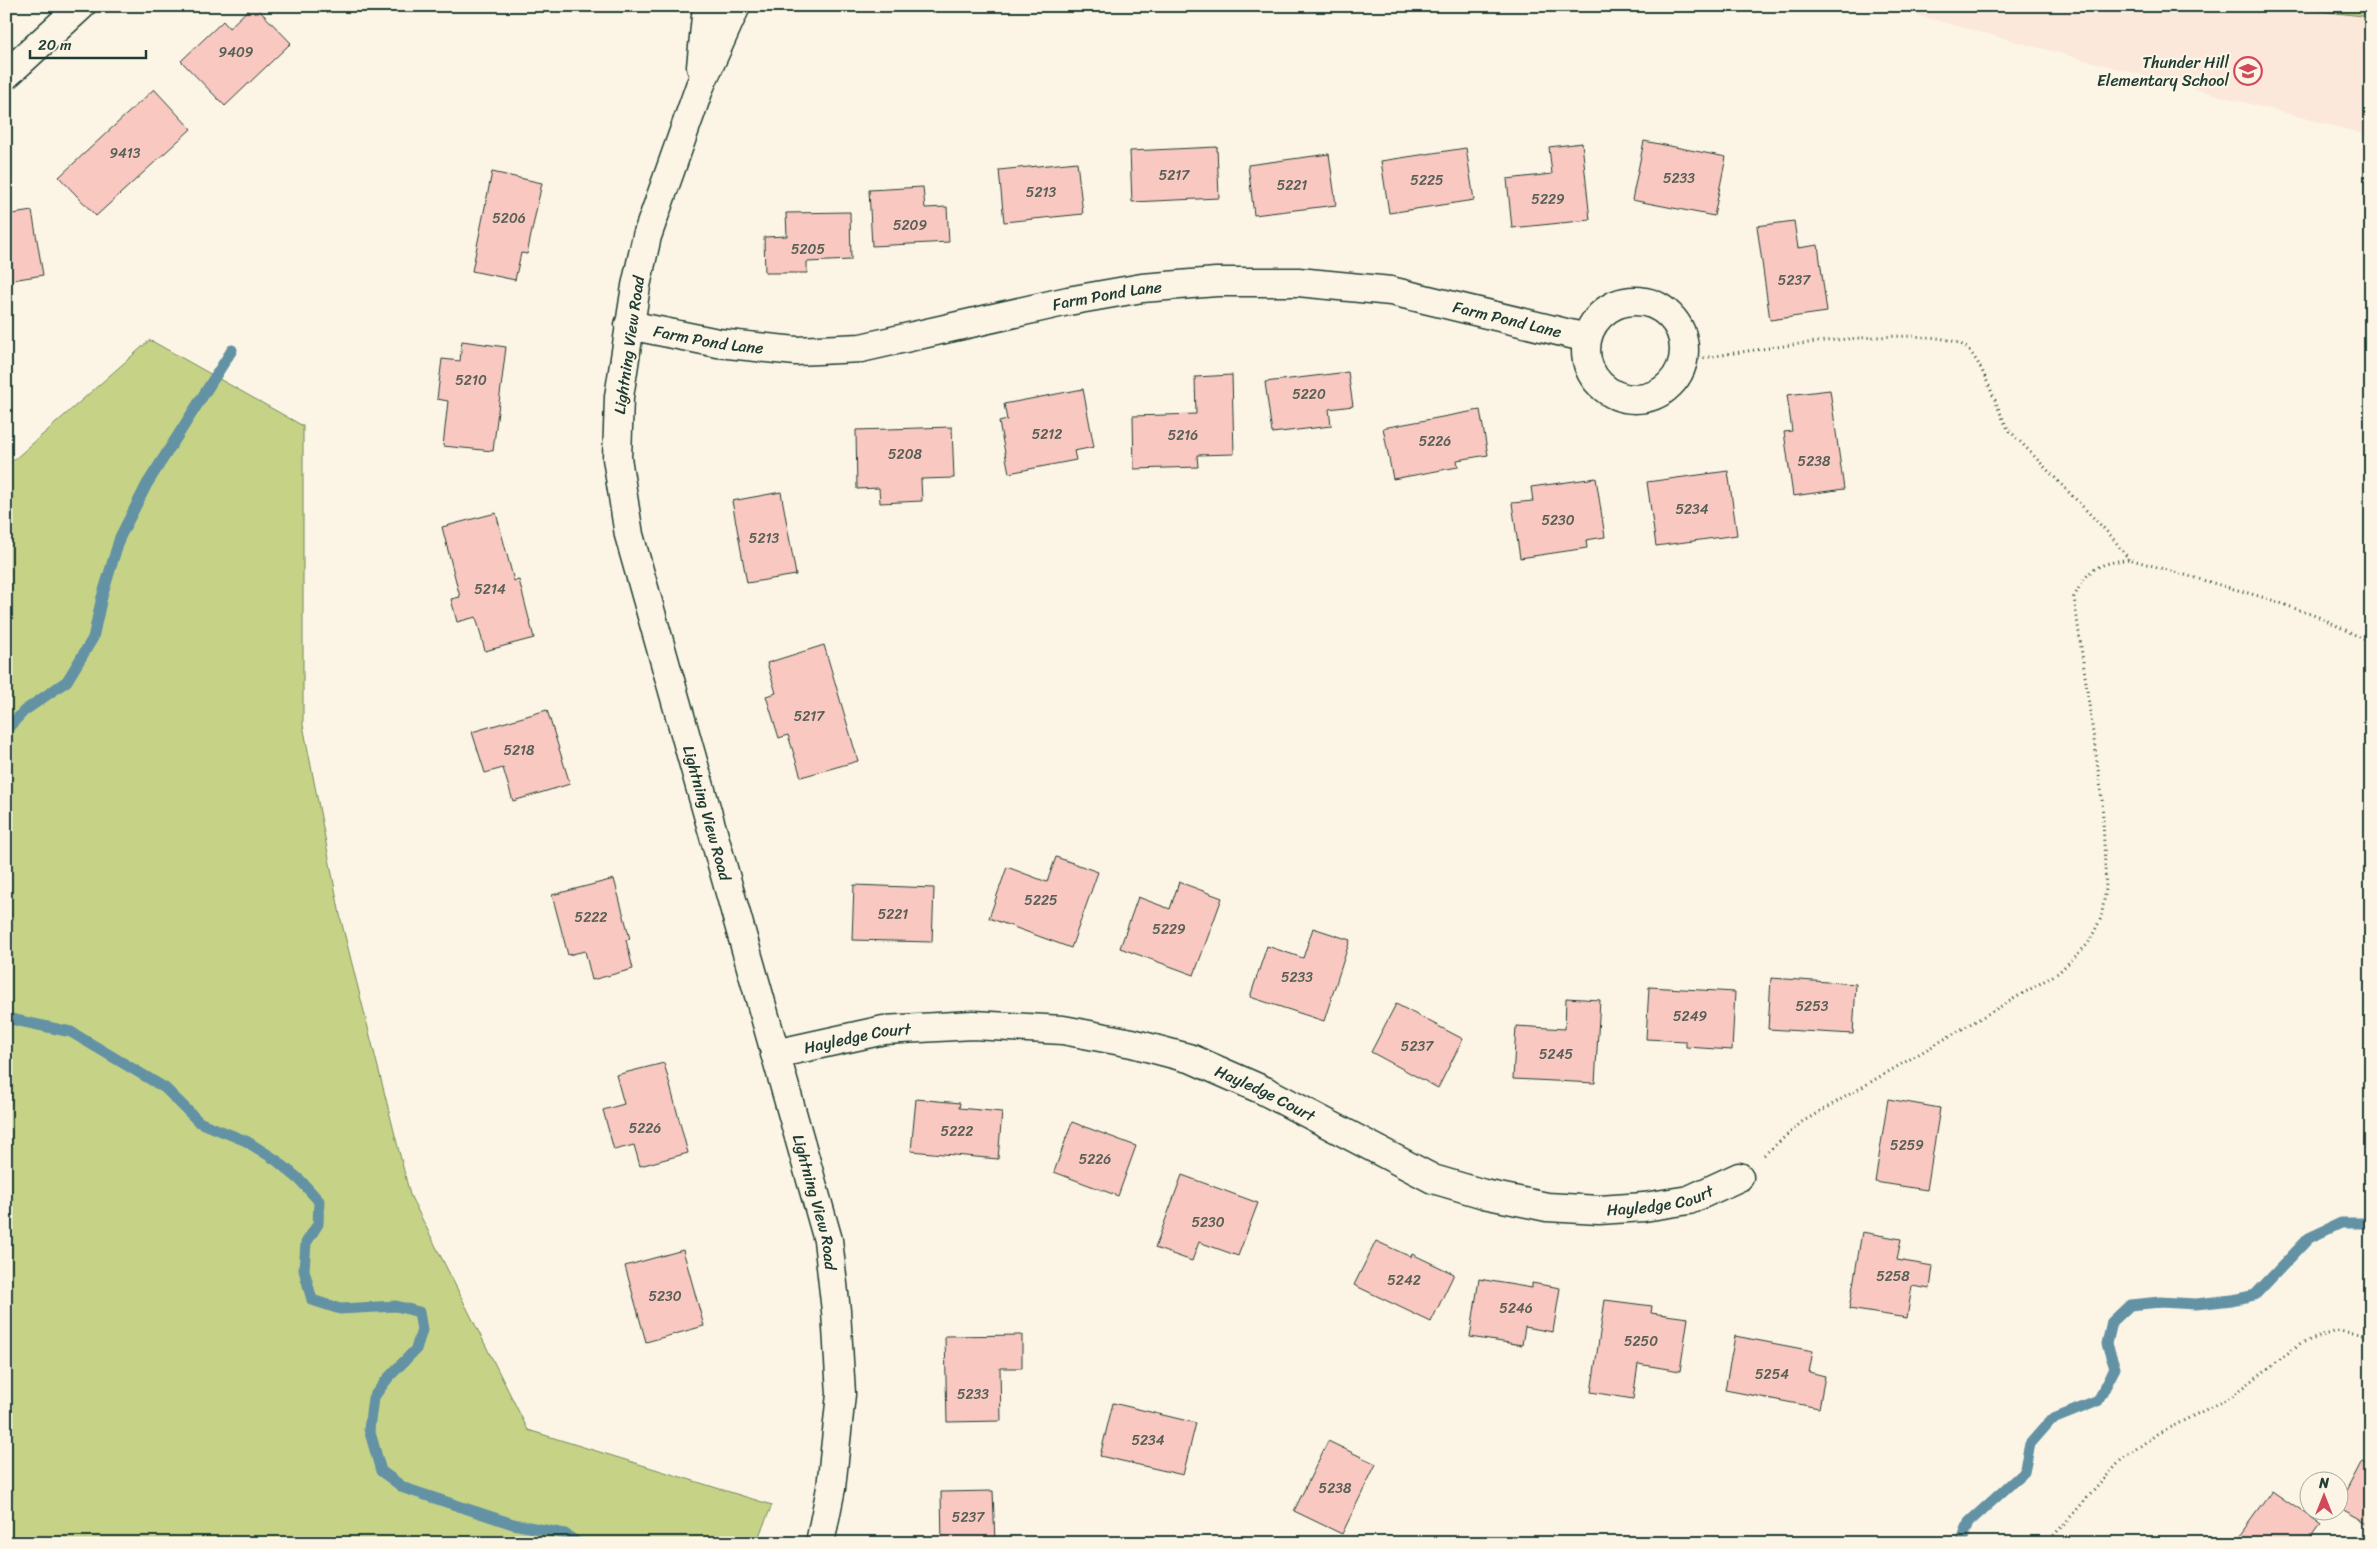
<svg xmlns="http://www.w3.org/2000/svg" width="2377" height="1549" viewBox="0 0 2377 1549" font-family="Sriracha,sans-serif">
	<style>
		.built { fill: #fbe8da }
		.green { fill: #c6d387; stroke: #72885e }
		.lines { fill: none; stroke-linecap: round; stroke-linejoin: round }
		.stream { stroke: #6392a5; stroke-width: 11 }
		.building { fill: #f9c9c1; stroke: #1f3d34 }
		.minor-casing { stroke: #1f3d34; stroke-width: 31 }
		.path { stroke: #1f3d34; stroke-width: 3; stroke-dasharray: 1 4; stroke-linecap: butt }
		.minor { stroke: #fcf5e5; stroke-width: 28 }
		.labels { text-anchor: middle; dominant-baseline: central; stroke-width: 4.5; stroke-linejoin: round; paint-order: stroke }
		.number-label { font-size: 14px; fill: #566057 }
		.poi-label { font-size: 16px; fill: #1f3d34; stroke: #fcf5e5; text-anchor: end }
		.street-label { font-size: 16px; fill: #1f3d34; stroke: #fcf5e5 }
	</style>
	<rect width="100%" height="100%" fill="#fcf5e5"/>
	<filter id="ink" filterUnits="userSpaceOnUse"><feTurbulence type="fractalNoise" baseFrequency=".02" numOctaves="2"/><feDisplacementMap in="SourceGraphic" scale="10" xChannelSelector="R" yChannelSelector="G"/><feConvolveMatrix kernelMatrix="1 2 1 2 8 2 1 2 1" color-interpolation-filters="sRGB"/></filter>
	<g filter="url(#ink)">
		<polygon class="built" points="1882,6 2371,6 2371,136"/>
		<g class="green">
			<polygon points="2276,6 2371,6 2371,17"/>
			<polygon points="150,340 303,426 303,725 341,920 410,1195 528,1430 772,1505 756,1543 6,1543 6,467"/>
		</g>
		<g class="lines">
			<g class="stream">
				<polyline points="6,730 24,711 67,681 93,638 102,597 120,537 147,484 232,350"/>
				<polyline points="6,1018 71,1032 165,1088 199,1122 246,1141 276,1160 300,1180 319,1201 318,1224 306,1243 304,1270 312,1300 340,1309 396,1306 419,1312 422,1330 416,1349 388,1378 373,1398 369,1429 381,1471 404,1488 513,1524 565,1534 578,1543"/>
				<polyline points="1961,1543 1969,1522 2024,1472 2030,1444 2051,1420 2098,1401 2115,1368 2107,1344 2112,1322 2130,1305 2160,1302 2196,1304 2232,1300 2255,1295 2309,1238 2341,1223 2371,1223"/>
			</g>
		</g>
		<g class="building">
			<polygon points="252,6 255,6 291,43 225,106 181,61 223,21 229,28"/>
			<polygon points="154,89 191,129 96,216 59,177"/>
			<polygon points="1644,141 1726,157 1714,216 1632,200"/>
			<polygon points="1582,143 1590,220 1512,228 1507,179 1552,174 1549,147"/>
			<polygon points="1217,147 1219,198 1132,202 1130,151"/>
			<polygon points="1466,148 1474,200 1389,213 1381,161"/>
			<polygon points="1329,154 1336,205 1254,215 1248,165"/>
			<polygon points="1077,162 1083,214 1004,222 999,170"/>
			<polygon points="492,172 542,183 527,254 521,253 515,280 472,271"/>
			<polygon points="923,187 925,208 947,207 949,242 872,246 869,190"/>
			<polygon points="32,211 43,275 6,281 6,215"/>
			<polygon points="850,212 851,260 807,262 807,273 765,273 764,237 787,236 786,213"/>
			<polygon points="1794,221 1798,248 1818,245 1827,312 1770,320 1757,226"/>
			<polygon points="462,341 506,347 493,451 443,446 448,401 437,399 442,359 460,361"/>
			<polygon points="1348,372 1353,406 1329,409 1331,426 1272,433 1265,382"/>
			<polygon points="1232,375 1234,454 1197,455 1198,467 1134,469 1133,416 1196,414 1195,377"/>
			<polygon points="1083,389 1094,447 1074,451 1076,460 1009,473 999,422 1007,420 1004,404"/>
			<polygon points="1830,390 1844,489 1793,496 1784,432 1792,431 1787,395"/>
			<polygon points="1480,410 1488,455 1457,460 1458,467 1393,479 1383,428"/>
			<polygon points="952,427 954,478 921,479 922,501 880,503 879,488 857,489 856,430"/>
			<polygon points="1728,471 1737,535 1656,546 1647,482"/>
			<polygon points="1596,478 1605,537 1586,540 1587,548 1520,558 1512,503 1533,501 1531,487"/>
			<polygon points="781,492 796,575 747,583 732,501"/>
			<polygon points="496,513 514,581 519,580 534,638 485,651 476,617 457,622 451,599 460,597 442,527"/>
			<polygon points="824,645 858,761 801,777 788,735 779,738 766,696 776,693 767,663"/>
			<polygon points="547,710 570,784 513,801 503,768 485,773 472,732"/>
			<polygon points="1056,857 1098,872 1071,948 989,918 1007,867 1047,882"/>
			<polygon points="614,879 630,939 626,940 633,969 592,980 585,951 568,955 552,895"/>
			<polygon points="1179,882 1222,898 1194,975 1120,948 1138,897 1170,909"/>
			<polygon points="854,885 934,888 932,942 852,940"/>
			<polygon points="1313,928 1350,940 1324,1021 1250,997 1267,946 1303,958"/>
			<polygon points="1771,978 1856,984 1853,1034 1768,1029"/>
			<polygon points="1649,987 1735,992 1732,1050 1686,1047 1686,1041 1646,1039"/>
			<polygon points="1566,998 1600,1000 1595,1083 1513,1079 1516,1026 1565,1029"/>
			<polygon points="1396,1004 1463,1039 1438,1088 1371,1052"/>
			<polygon points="664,1063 688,1153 640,1166 634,1145 614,1150 603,1110 624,1104 616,1075"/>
			<polygon points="916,1099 960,1103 959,1108 1002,1112 998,1159 911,1151"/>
			<polygon points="1888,1099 1940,1108 1927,1190 1875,1182"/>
			<polygon points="1072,1122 1136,1146 1118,1196 1054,1172"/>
			<polygon points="1182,1175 1258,1203 1238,1256 1199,1242 1192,1261 1155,1248"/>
			<polygon points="1862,1232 1901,1239 1897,1260 1933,1266 1930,1289 1912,1286 1907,1318 1849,1309"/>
			<polygon points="1376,1241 1411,1257 1412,1254 1454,1274 1431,1322 1354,1285"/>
			<polygon points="683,1250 704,1326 646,1342 625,1266"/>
			<polygon points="1479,1279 1532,1288 1532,1283 1560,1288 1553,1332 1525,1327 1522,1345 1470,1337"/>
			<polygon points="1605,1300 1652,1306 1651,1313 1688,1318 1680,1371 1638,1364 1633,1399 1591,1392"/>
			<polygon points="1022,1335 1022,1368 1000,1368 1001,1421 947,1422 945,1336"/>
			<polygon points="1735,1336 1813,1351 1809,1372 1825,1376 1819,1408 1725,1390"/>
			<polygon points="1113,1403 1196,1423 1183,1475 1100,1456"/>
			<polygon points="1328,1441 1376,1464 1342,1534 1294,1511"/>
			<polygon points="2362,1461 2371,1465 2371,1524 2340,1507 2340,1503"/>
			<polygon points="993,1491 995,1543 942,1543 941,1492"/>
			<polygon points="2272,1491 2321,1525 2308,1543 2234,1543"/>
		</g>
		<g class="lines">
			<defs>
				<g id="minor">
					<path id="s1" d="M736 6 700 86 647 236 636 286 619 397 617 458 629 535 828 1240 836 1311 841 1394 831 1488 820 1543"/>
					<polyline points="701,67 707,6"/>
					<polyline points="6,75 81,6"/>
					<circle cx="1635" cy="350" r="49"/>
					<path id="s2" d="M629 325 718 343 796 351 861 348 1068 301 1142 288 1216 282H1298L1391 291 1587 338"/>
					<path id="s3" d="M775 1054 884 1030 973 1025 1063 1030 1132 1043 1192 1059 1265 1091 1433 1179 1484 1194 1547 1207 1599 1210 1644 1207 1689 1200 1739 1177"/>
				</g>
			</defs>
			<use href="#minor" class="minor-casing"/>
			<g class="path">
				<path d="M1684 361C1735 353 1925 320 1964 346 1982 358 1996 408 2008 429L2111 536 2129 559"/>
				<path d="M1764 1155 1802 1122 2058 973 2088 944 2101 918 2106 889 2102 797 2074 597C2089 567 2096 565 2129 559L2269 599 2324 619 2371 643"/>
				<polyline points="2047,1543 2122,1459 2157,1434 2231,1397 2301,1343 2337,1331 2371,1335"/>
			</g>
			<use href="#minor" class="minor"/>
		</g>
	</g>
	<defs>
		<symbol id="school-ring" viewBox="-11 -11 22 22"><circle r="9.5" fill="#fcf5e5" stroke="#d1495b" stroke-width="1.5"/><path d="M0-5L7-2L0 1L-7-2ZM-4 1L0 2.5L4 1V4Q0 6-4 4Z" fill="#d1495b"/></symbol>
	</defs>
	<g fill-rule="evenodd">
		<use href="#school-ring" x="2232" y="55" width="32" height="32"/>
	</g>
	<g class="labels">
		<g class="number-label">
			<text x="236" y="52">9409</text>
			<text x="125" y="153">9413</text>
			<text x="1174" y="175">5217</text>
			<text x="1679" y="178">5233</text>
			<text x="1427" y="180">5225</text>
			<text x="1292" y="185">5221</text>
			<text x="1041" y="192">5213</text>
			<text x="1548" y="199">5229</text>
			<text x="509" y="218">5206</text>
			<text x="910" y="225">5209</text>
			<text x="808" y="249">5205</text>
			<text x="1794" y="280">5237</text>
			<text x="471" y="380">5210</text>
			<text x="1309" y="394">5220</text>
			<text x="1047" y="434">5212</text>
			<text x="1183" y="435">5216</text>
			<text x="1435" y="441">5226</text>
			<text x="905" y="454">5208</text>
			<text x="1814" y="461">5238</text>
			<text x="1692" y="509">5234</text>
			<text x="1558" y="520">5230</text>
			<text x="764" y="538">5213</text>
			<text x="490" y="589">5214</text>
			<text x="809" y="716">5217</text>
			<text x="519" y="750">5218</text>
			<text x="1041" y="900">5225</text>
			<text x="893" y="914">5221</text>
			<text x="591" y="917">5222</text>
			<text x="1169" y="929">5229</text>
			<text x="1297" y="977">5233</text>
			<text x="1812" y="1006">5253</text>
			<text x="1690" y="1016">5249</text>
			<text x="1417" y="1046">5237</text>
			<text x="1556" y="1054">5245</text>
			<text x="645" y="1128">5226</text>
			<text x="957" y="1131">5222</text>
			<text x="1907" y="1145">5259</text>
			<text x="1095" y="1159">5226</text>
			<text x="1208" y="1222">5230</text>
			<text x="1893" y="1276">5258</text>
			<text x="1404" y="1280">5242</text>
			<text x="665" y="1296">5230</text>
			<text x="1516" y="1308">5246</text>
			<text x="1641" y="1341">5250</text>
			<text x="1772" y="1374">5254</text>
			<text x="973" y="1394">5233</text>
			<text x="1148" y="1440">5234</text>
			<text x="1335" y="1488">5238</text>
			<text x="968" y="1517">5237</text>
		</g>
		<g class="poi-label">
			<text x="2229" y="62">Thunder Hill<tspan x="2229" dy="18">Elementary School</tspan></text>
		</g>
		<g class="street-label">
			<text stroke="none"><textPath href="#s2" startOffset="486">Farm Pond Lane</textPath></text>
			<text stroke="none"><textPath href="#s2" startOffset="891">Farm Pond Lane</textPath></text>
			<text stroke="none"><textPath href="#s2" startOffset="81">Farm Pond Lane</textPath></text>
			<text transform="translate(629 345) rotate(-82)">Lightning View Road</text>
			<text stroke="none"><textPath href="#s1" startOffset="838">Lightning View Road</textPath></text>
			<text stroke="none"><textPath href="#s3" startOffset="84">Hayledge Court</textPath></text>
			<text stroke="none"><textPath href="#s3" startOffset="504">Hayledge Court</textPath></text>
			<text stroke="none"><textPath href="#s3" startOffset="924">Hayledge Court</textPath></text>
			<text stroke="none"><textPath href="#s1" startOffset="1242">Lightning View Road</textPath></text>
		</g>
	</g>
	<rect width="2377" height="1549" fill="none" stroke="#fcf5e5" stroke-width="25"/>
	<rect x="12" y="12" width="2352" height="1524" fill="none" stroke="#1f3d34" stroke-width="2" filter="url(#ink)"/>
	<g transform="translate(2324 1496)"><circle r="24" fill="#fcf5e5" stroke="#a4ab9e"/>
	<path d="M0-4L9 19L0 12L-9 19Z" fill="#d1495b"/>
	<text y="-8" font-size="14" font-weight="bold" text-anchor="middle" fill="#1f3d34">N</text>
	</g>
	<path d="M30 50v8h116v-8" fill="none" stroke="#1f3d34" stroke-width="2.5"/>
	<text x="38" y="50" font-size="15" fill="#1f3d34" stroke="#fcf5e5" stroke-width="4" paint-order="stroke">20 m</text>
</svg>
